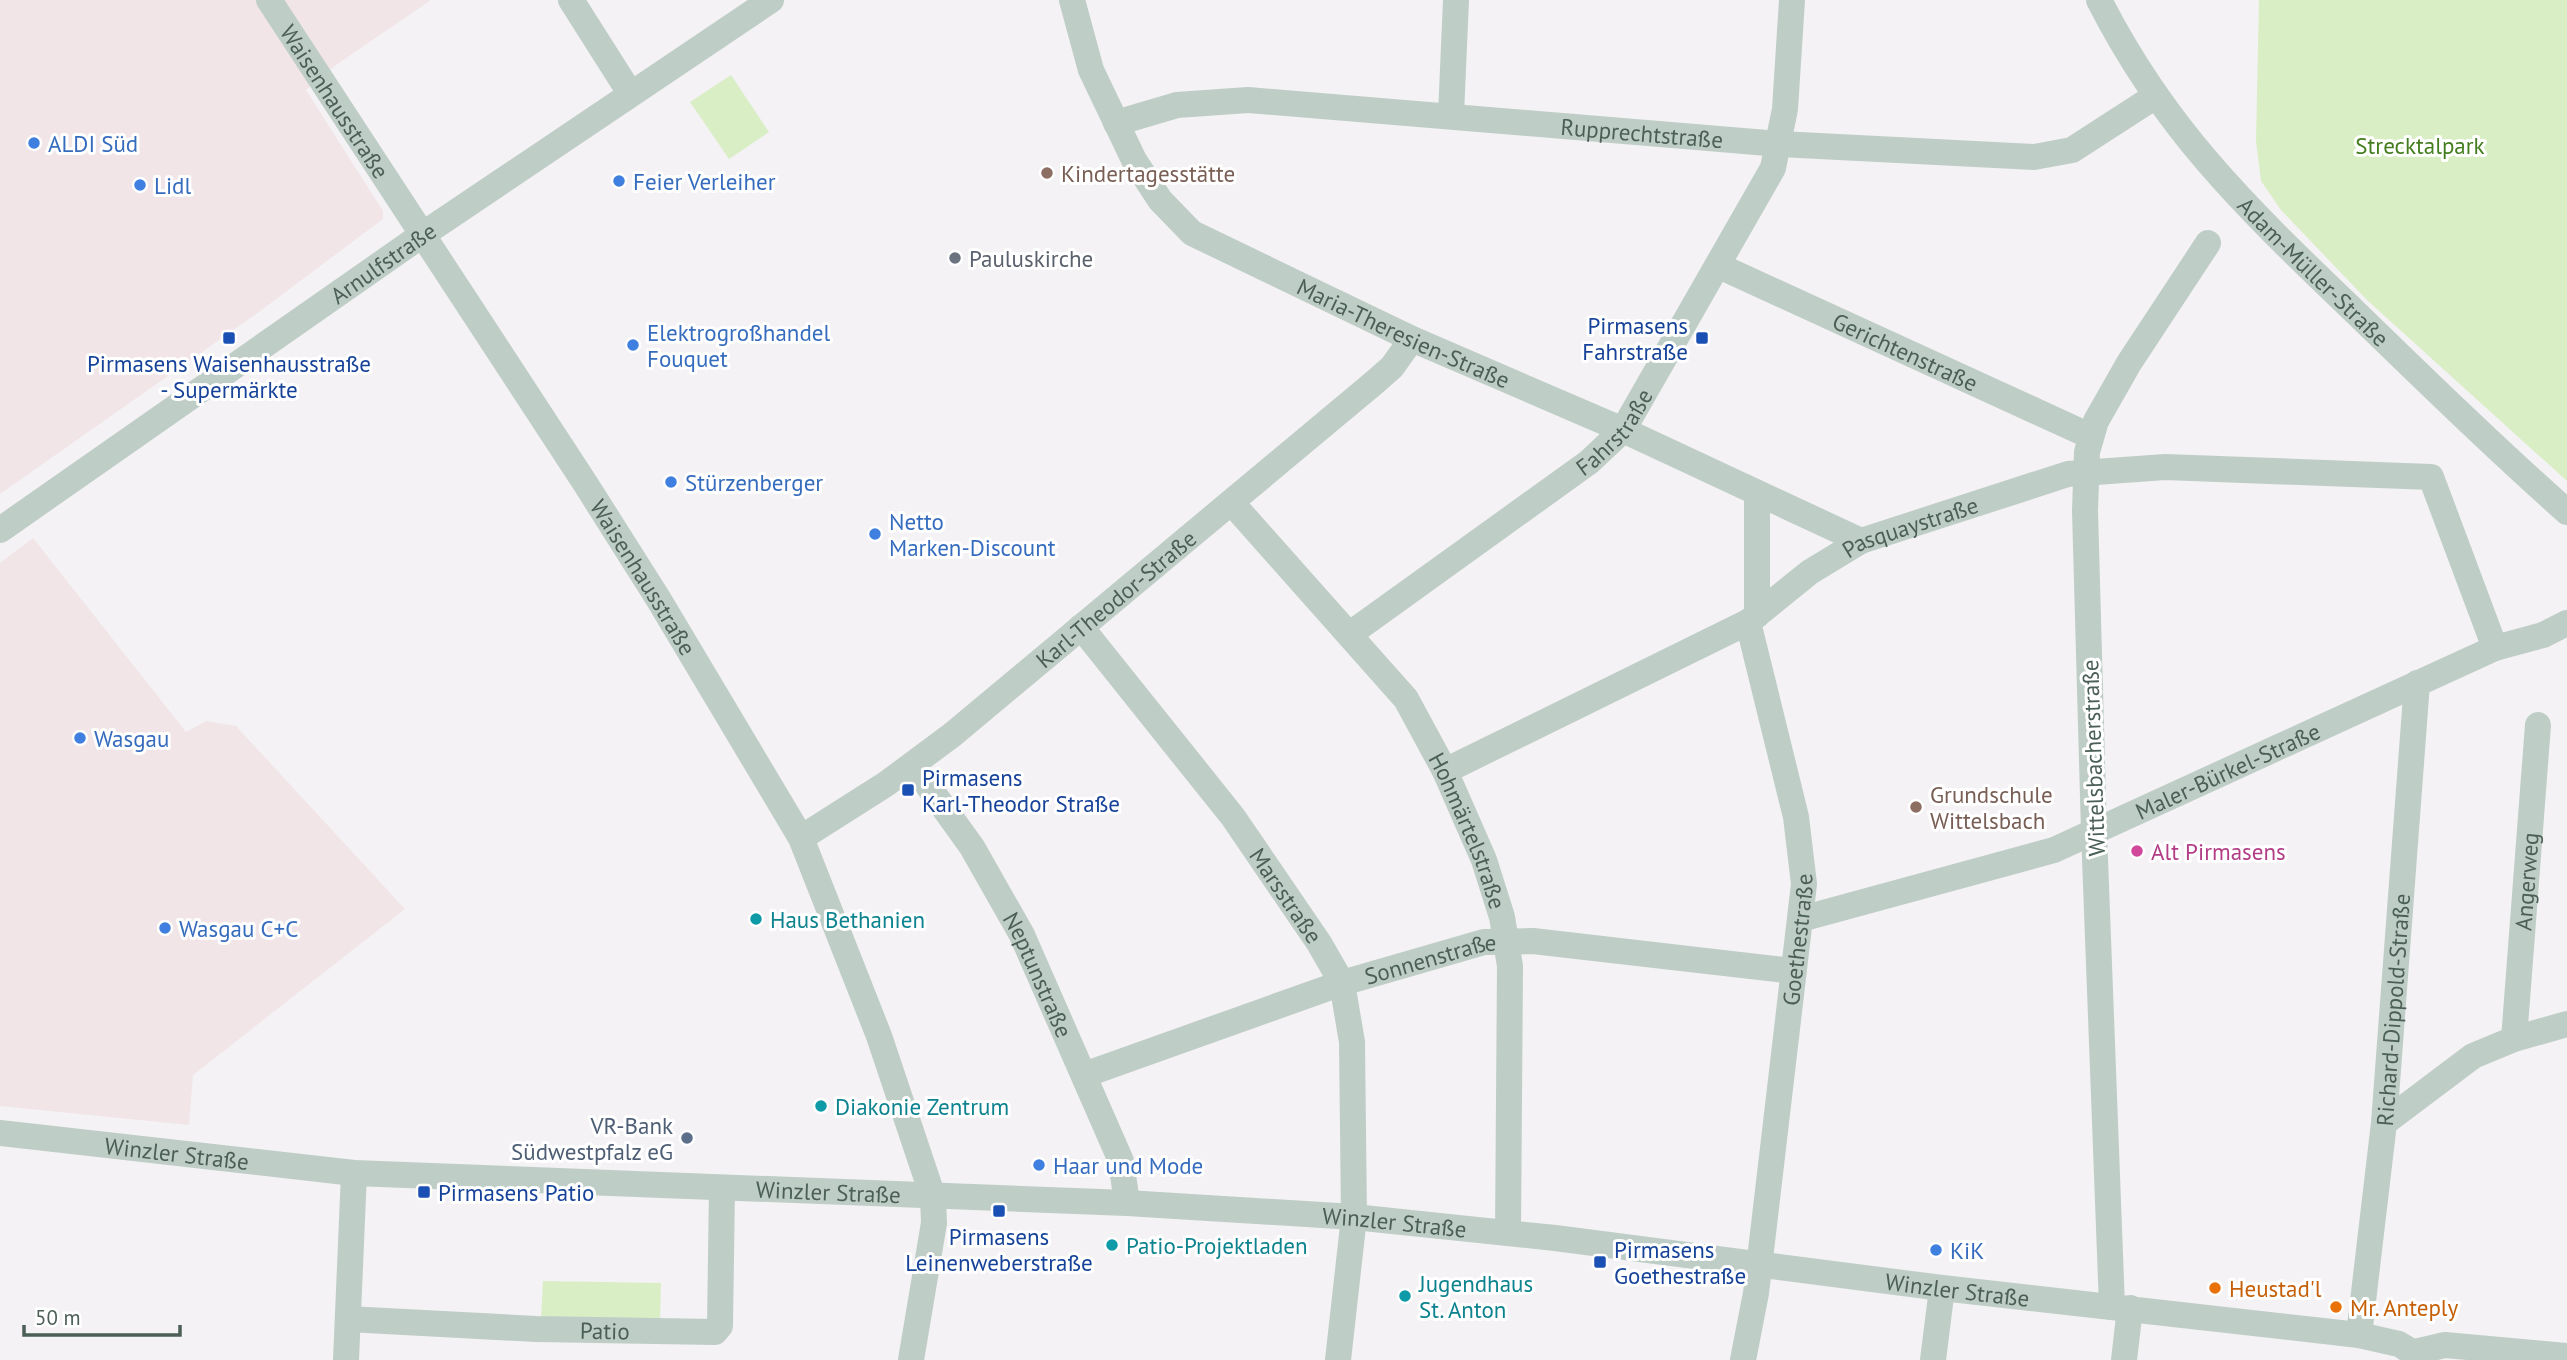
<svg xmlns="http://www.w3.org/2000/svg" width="2567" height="1360" viewBox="0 0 2567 1360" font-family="'PT Sans',sans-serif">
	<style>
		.commercial { fill: #f1e5e8 }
		.green { fill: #d9eec5 }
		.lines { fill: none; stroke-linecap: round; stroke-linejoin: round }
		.minor { stroke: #bfcdc7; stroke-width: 26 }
		.shop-dot { fill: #3f7fe0; stroke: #fff; stroke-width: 2.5 }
		.education-dot { fill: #8d6e63; stroke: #fff; stroke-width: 2.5 }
		.worship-dot { fill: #6b7280; stroke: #fff; stroke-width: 2.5 }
		.transit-dot { fill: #1a4fb4; stroke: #fff; stroke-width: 2.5 }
		.hotel-dot { fill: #d1479c; stroke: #fff; stroke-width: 2.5 }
		.culture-dot { fill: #0f9aa8; stroke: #fff; stroke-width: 2.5 }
		.service-dot { fill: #5c6f8a; stroke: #fff; stroke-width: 2.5 }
		.food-dot { fill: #e8710a; stroke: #fff; stroke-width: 2.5 }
		.labels { text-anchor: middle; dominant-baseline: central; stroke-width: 6; stroke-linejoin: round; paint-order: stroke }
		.street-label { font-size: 23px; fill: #4b5f56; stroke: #fff }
		.shop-label { font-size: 23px; fill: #366cbe; stroke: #fff; text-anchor: start }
		.park-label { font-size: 23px; fill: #437d1e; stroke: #fff }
		.education-label { font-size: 23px; fill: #785e54; stroke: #fff; text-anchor: start }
		.worship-label { font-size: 23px; fill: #5b616d; stroke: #fff; text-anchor: start }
		.transit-label { font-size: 23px; fill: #164399; stroke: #fff; text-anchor: start }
		.hotel-label { font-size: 23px; fill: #b23c85; stroke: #fff; text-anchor: start }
		.culture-label { font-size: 23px; fill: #0d838f; stroke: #fff; text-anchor: start }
		.service-label { font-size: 23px; fill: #4e5e75; stroke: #fff; text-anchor: end }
		.food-label { font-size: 23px; fill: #c56008; stroke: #fff; text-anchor: start }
	</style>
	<rect width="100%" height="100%" fill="#f4f2f4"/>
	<g class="commercial">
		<polygon points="0,0 431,0 336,65 306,90 383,211 383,219 259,312 0,494"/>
		<polygon points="33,538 186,732 206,721 236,726 405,909 193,1075 189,1125 0,1106 0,563"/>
	</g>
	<g class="green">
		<polygon points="2259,0 2567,0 2567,481 2367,300 2281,210 2261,181 2256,141"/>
		<polygon points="731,75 769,132 729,159 690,102"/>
		<polygon points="543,1281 661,1283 660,1322 541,1319"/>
	</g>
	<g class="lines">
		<g class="minor">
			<path id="s1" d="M269 0 585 483 659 600 801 838 879 1036 933 1197 934 1223 911 1360"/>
			<polyline points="571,0 630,93"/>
			<path id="s2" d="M1072 0 1091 70 1134 160 1160 200 1192 233 1412 339 1623 430 1861 541"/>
			<path id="s3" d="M2099 0C2166 132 2249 210 2354 311 2424 379 2494 447 2567 512"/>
			<polyline points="1451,115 1456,0"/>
			<path id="s4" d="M1116 123 1177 105 1248 100 1780 144 2034 157 2072 150 2154 97"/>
			<path id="s5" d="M1719 266 2090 436"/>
			<polyline points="1757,494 1757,615"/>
			<path id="s6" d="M1232 503 1406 699 1445 771 1484 860 1502 917 1510 966 1508 1233"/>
			<path id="s7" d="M0 530 422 235 771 0"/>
			<path id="s8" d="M1081 627 1233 817 1319 943 1342 983 1352 1042 1354 1217 1338 1360"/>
			<path id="s9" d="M1350 634 1589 462 1623 430 1773 168 1785 109 1792 0"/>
			<path id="s10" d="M913 765 972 847 1022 935 1121 1161 1127 1203"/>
			<path id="s11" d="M1445 771 1748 622 1810 572 1861 541 2068 474 2165 467 2431 477 2495 648"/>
			<path id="s12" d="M801 838 886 784 952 735 1375 382 1392 367 1412 339"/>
			<path id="s13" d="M1801 919 2054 850 2495 648 2543 635 2567 623"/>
			<path id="s14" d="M2514 1039 2538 725"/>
			<path id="s15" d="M1084 1075 1342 983 1484 942 1533 941 1793 971"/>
			<polyline points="2384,1123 2473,1056 2514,1039 2567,1024"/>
			<path id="s16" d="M0 1133 354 1173 1127 1203 1354 1217 1555 1238 1942 1288 2359 1335 2399 1344 2425 1360"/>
			<polyline points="2112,1307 2094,832 2085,511 2087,452 2096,421 2129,363 2208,243"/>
			<path id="s17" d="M348 1319 536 1329 715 1332 720 1326 722 1188"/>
			<path id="s18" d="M2359 1335 2384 1123 2417 683"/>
			<polyline points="2415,1352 2445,1345 2567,1356"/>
			<polyline points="346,1360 354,1173"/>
			<path id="s19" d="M1743 1360 1756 1293 1804 884 1796 817 1748 622"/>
			<polyline points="1933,1360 1942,1288"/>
			<polyline points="2124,1360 2130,1308"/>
		</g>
	</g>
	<g class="shop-dot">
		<circle cx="34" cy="143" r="7"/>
		<circle cx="619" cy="181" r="7"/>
		<circle cx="140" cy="185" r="7"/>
		<circle cx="633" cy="345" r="7"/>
		<circle cx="671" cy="482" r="7"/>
		<circle cx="875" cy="534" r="7"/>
		<circle cx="80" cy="738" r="7"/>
		<circle cx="165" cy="928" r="7"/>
		<circle cx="1039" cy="1165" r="7"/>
		<circle cx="1936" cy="1250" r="7"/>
	</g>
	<g class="education-dot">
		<circle cx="1047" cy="173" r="7"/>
		<circle cx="1916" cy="807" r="7"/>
	</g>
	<circle class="worship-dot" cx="955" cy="258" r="7"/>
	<g class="transit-dot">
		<rect x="222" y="331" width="14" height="14" rx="3.5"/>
		<rect x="1695" y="331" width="14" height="14" rx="3.5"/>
		<rect x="901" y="783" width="14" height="14" rx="3.5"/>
		<rect x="417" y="1185" width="14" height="14" rx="3.5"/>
		<rect x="992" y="1204" width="14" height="14" rx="3.5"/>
		<rect x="1593" y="1255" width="14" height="14" rx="3.5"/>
	</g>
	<circle class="hotel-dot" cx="2137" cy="851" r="7"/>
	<g class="culture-dot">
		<circle cx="756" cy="919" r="7"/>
		<circle cx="821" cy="1106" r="7"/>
		<circle cx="1112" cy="1245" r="7"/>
		<circle cx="1405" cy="1296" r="7"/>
	</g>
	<circle class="service-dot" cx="687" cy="1138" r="7"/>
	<g class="food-dot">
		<circle cx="2215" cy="1288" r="7"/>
		<circle cx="2336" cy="1307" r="7"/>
	</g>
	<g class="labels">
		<g class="street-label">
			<text stroke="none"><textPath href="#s1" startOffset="121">Waisenhausstraße</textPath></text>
			<text stroke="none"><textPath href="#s4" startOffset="530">Rupprechtstraße</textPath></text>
			<text stroke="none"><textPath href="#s7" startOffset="467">Arnulfstraße</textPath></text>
			<text stroke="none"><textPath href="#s3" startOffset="348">Adam-Müller-Straße</textPath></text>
			<text stroke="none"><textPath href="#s2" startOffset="500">Maria-Theresien-Straße</textPath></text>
			<text stroke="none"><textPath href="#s5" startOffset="205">Gerichtenstraße</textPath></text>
			<text stroke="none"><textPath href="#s9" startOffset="334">Fahrstraße</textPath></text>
			<text stroke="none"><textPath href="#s11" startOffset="528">Pasquaystraße</textPath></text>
			<text stroke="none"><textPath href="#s1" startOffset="688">Waisenhausstraße</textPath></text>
			<text stroke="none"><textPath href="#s12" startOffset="396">Karl-Theodor-Straße</textPath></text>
			<text transform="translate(2093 758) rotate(-92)">Wittelsbacherstraße</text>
			<text stroke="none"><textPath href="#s13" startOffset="453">Maler-Bürkel-Straße</textPath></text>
			<text stroke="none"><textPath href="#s6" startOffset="408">Hohmärtelstraße</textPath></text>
			<text stroke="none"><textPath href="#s14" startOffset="158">Angerweg</textPath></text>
			<text stroke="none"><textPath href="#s8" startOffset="338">Marsstraße</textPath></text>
			<text stroke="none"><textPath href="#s19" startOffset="424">Goethestraße</textPath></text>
			<text stroke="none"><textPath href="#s15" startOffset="366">Sonnenstraße</textPath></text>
			<text stroke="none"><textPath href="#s10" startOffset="245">Neptunstraße</textPath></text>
			<text stroke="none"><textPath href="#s18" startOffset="327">Richard-Dippold-Straße</textPath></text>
			<text stroke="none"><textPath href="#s16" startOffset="178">Winzler Straße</textPath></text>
			<text stroke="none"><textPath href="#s16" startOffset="831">Winzler Straße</textPath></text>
			<text stroke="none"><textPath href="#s16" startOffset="1398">Winzler Straße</textPath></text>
			<text stroke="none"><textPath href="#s16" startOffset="1965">Winzler Straße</textPath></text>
			<text stroke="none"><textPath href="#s17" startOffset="257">Patio</textPath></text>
		</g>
		<g class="shop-label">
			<text x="48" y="143">ALDI Süd</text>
			<text x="633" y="181">Feier Verleiher</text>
			<text x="154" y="185">Lidl</text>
			<text x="647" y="332">Elektrogroßhandel<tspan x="647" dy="26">Fouquet</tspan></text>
			<text x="685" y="482">Stürzenberger</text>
			<text x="889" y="521">Netto<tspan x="889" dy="26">Marken-Discount</tspan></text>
			<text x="94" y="738">Wasgau</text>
			<text x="179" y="928">Wasgau C+C</text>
			<text x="1053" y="1165">Haar und Mode</text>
			<text x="1950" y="1250">KiK</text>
		</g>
		<g class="park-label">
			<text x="2420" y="145">Strecktalpark</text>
		</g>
		<g class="education-label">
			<text x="1061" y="173">Kindertagesstätte</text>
			<text x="1930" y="794">Grundschule<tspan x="1930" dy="26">Wittelsbach</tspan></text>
		</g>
		<g class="worship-label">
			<text x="969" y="258">Pauluskirche</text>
		</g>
		<g class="transit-label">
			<text x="1688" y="325" text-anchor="end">Pirmasens<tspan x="1688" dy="26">Fahrstraße</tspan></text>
			<text x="229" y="363" text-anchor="middle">Pirmasens Waisenhausstraße<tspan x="229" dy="26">- Supermärkte</tspan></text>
			<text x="922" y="777">Pirmasens<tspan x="922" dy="26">Karl-Theodor Straße</tspan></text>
			<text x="438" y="1192">Pirmasens Patio</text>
			<text x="999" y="1236" text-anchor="middle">Pirmasens<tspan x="999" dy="26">Leinenweberstraße</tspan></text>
			<text x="1614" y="1249">Pirmasens<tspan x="1614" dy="26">Goethestraße</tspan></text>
		</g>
		<g class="hotel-label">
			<text x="2151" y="851">Alt Pirmasens</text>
		</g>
		<g class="culture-label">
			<text x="770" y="919">Haus Bethanien</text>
			<text x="835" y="1106">Diakonie Zentrum</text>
			<text x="1126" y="1245">Patio-Projektladen</text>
			<text x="1419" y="1283">Jugendhaus<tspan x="1419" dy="26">St. Anton</tspan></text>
		</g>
		<g class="service-label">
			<text x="673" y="1125">VR-Bank<tspan x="673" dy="26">Südwestpfalz eG</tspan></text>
		</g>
		<g class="food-label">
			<text x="2229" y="1288">Heustad'l</text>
			<text x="2350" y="1307">Mr. Anteply</text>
		</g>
	</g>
	<path d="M24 1325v10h156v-10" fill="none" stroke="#4b5f56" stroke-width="3.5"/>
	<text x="35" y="1325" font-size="21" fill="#4b5f56" stroke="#ffffff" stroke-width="5" paint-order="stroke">50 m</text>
</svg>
